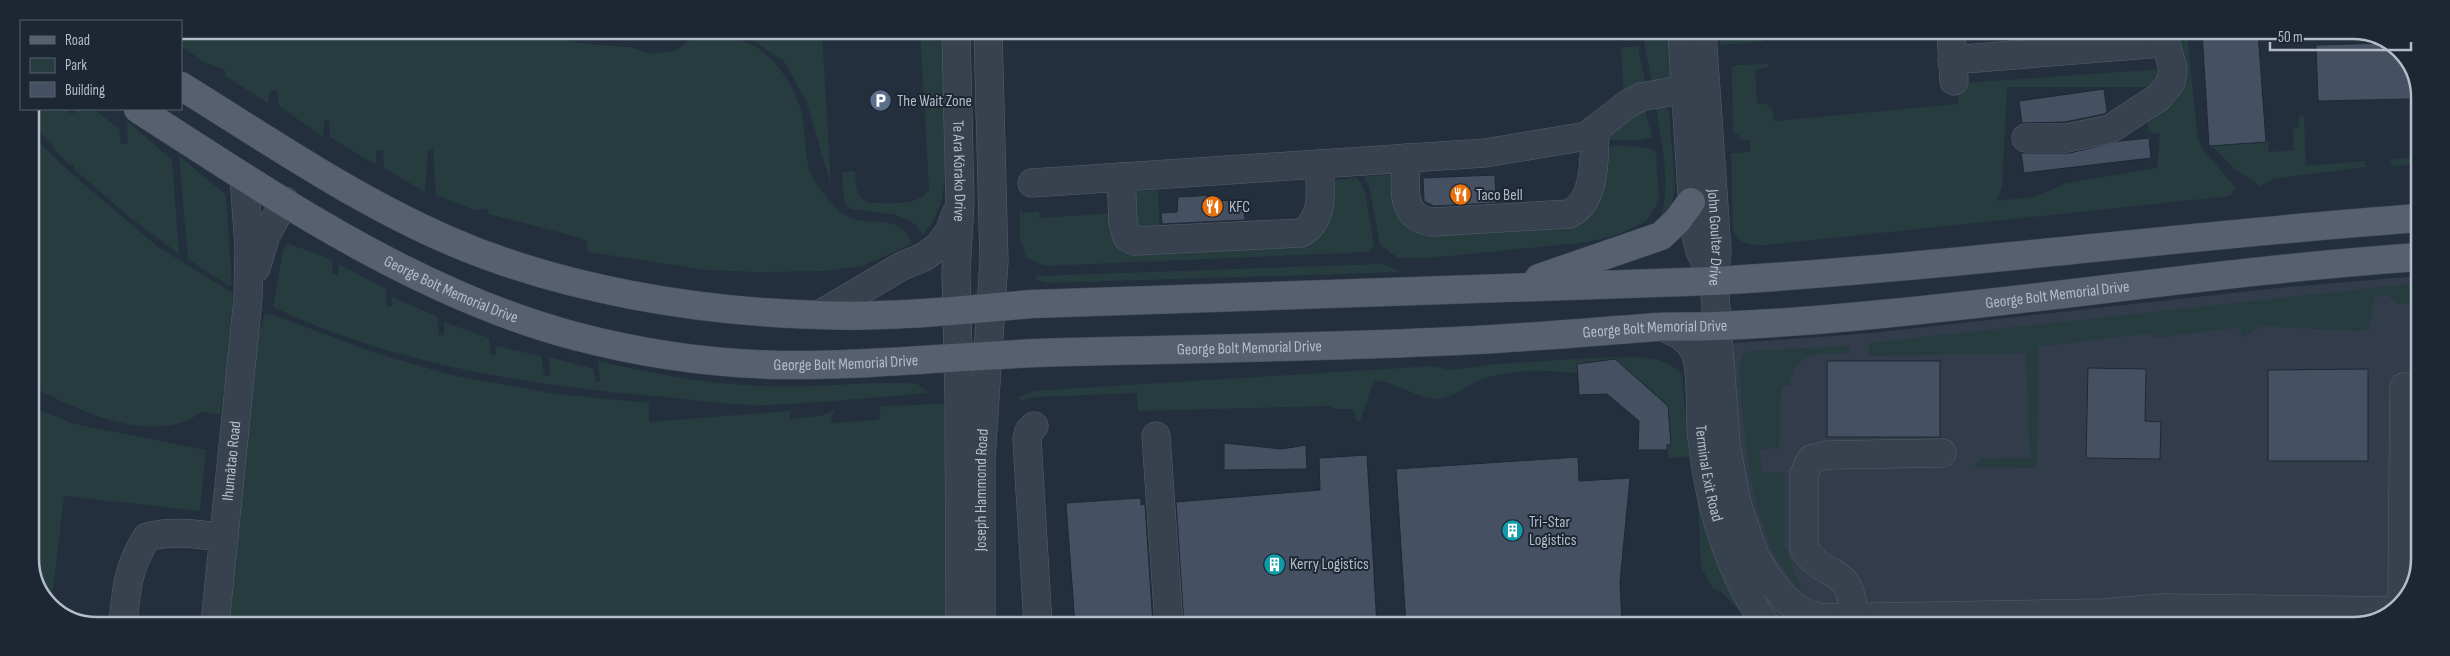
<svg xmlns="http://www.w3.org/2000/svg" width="2450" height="656" viewBox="0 0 2450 656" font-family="'Sofia Sans Condensed',sans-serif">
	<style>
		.airport { fill: #323c4b }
		.green { fill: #263c3f }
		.building { fill: #455162; stroke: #1f2835 }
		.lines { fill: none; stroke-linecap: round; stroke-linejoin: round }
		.minor-casing { stroke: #565f6c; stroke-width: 29 }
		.major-casing { stroke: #414a57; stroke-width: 29 }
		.minor { stroke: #38414e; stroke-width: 28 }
		.major { stroke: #56606e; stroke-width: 28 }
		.labels { text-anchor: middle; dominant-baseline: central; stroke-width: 4; stroke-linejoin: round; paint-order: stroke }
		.poi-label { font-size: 16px; fill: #b4bcc9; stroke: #1d2633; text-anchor: start }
		.street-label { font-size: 16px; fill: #b4bcc9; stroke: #1d2633 }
		.rim { fill: none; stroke: #b4bcc9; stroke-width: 2.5 }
	</style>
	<rect width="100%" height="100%" fill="#242f3e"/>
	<polygon class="airport" points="2419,276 2418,576 2394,612 2354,626 1781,625 1767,606 1753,579 1708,345 1872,333 2278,288"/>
	<g class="green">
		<path d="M181 30H515L586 44 629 47 653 54 677 50 701 31H725L726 39C733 40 742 40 748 43 774 54 794 85 801 111 806 130 804 153 810 172 815 186 830 201 840 211 860 233 899 207 912 244L862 266 825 271 758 272 707 270 588 252 586 241 581 238 489 214 488 209 474 210 436 195 433 149H428L425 192 384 168 383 150 376 151V165L330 137 329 120 324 121 323 137 279 106 277 90 270 91 268 103 225 76V70L206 63 181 46Z"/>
		<polygon points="737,31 822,31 831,186 807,103 784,61"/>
		<path d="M920 31H943L945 179 941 204 932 223 923 235 916 225 909 220 892 214 851 209 844 201 842 172 855 171C856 185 855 197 870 203 889 202 918 208 929 189Z"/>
		<polygon points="1642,32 1674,32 1677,81 1653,87"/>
		<polygon points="1719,32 1760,32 1762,42 1720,45"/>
		<path d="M2176 32H2187L2198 140 2205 152 2236 188 2230 196 1766 245C1751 245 1740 245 1733 231L1731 153 1750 152V140L1740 139 1739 135 1733 132 1732 67 1737 65 1767 64 1771 66 1755 70 1757 103 1768 105 1772 109 1774 121 1958 104V76L1962 71 1963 83 2162 69V55H2166L2167 68 2149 92 2147 87H2007L2002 187 1997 201 2035 197 2066 183 2157 168 2160 134 2148 131 2147 114 2170 97 2176 84Z"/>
		<polygon points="1638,46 1646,88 1624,99 1621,48"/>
		<path d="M1662 105 1669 110 1675 189 1669 214 1660 221C1672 183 1661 144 1656 106Z"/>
		<polygon points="1644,107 1652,137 1640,140 1605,140 1609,129"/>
		<polygon points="30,109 68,109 68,113 76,113 75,109 94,109 119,129 121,144 128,144 127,121 172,160 179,254 127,215 74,169 73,163 71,165 67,163 41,133 30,127"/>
		<polygon points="2304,115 2306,166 2366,161 2366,167 2273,179 2260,186 2235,169 2212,146 2268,141 2269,152 2294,150 2293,127 2299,127 2299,116"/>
		<path d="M32 135 64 167 158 247 233 293 228 362 220 415 202 412C151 448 79 410 30 386V196L32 195 34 198V196Z"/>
		<polygon points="1618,145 1652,149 1656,154 1659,199 1654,210 1645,222 1619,234 1588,242 1429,258 1398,258 1380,245 1369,186 1364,177 1398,174 1400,209 1576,217 1600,148"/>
		<polygon points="179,156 226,195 232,285 229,286 188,259"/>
		<polygon points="2420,157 2420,164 2392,166 2390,159"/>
		<polygon points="1357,178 1365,191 1374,245 1369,252 1044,266 1026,257 1020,236 1020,200 1021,213 1039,212 1039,218 1115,213 1116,233 1302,238 1324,181"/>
		<polygon points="1158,190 1160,237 1136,236 1124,192"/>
		<path d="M287 243 332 260 333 274 338 275 339 264 386 289 387 307 393 306 391 297 437 316 439 335H444V322L489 338 491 355H496V346L541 356 544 375 550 376 549 357 594 369 596 382 600 381 598 361C651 373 705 384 760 386 809 388 859 382 908 383L917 384 930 393C876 397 822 403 767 405 730 406 691 399 654 396 521 384 395 364 273 307L283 251Z"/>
		<polygon points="1381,264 1403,272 1049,283 1036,280 1036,276"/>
		<polygon points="2409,284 2419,286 2419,304 2398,304 2386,294 2374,298 2369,329 2359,331 2261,326 2241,337 2241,327 2155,338 2152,333 2038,347 2037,468 1973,467 1981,459 2030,458 2026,353 1869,356 1869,343"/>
		<polygon points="265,314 271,314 372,352 451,375 555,394 649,403 649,422 790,411 790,419 821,416 834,410 830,423 879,420 881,406 943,404 949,422 949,625 229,624 257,337"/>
		<path d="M1850 346V353C1822 354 1795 349 1790 385L1781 386 1779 448 1760 449 1761 472 1784 473V545L1802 592C1748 536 1745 439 1739 366L1744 354 1748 351Z"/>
		<path d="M1611 357C1636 358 1665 353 1682 375L1689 457 1668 458 1667 445H1670L1671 442 1668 406 1615 359 1577 364V373C1543 370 1511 368 1478 381 1466 385 1453 398 1440 399 1419 400 1397 382 1374 380L1360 421H1356L1354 409H1335L1329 406 1138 411 1137 393 1036 397 1021 401 1018 397 1033 391 1434 366 1450 370 1497 364Z"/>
		<polygon points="30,407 75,424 206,450 200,511 64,496 51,606 46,603 30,564"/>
		<polygon points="1696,465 1744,612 1740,611 1720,591 1713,589 1701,567"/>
	</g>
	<g class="building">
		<polygon points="2202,32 2258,32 2266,142 2209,146"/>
		<polygon points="2388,43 2404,53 2409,65 2410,99 2318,101 2316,45"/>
		<polygon points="2104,89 2107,112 2104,114 2065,122 2022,123 2019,101"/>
		<polygon points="2149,138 2151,158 2024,173 2021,153 2070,153 2120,141"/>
		<polygon points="1495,175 1496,203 1434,206 1424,201 1423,178"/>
		<polygon points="1216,195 1216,201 1248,199 1249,212 1244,214 1245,220 1162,224 1161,213 1177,212 1178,197"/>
		<polygon points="1615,359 1668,406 1671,445 1667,445 1667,450 1638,450 1639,421 1607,394 1579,395 1577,364"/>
		<rect x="1827" y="361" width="113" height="76"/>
		<polygon points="2088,368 2146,369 2145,421 2161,422 2160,459 2086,458"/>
		<polygon points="2368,369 2368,461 2268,461 2268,370"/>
		<polygon points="1224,443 1282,449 1306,445 1307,469 1224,470"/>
		<polygon points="1367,455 1377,625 1184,625 1176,502 1320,490 1319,458"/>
		<polygon points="1578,457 1579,481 1630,478 1620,582 1622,625 1406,625 1396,469"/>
		<polygon points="1141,498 1141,505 1145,504 1153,625 1075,625 1066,503"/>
	</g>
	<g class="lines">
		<defs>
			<g id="minor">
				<path id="s1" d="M956 31 960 202 956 273 959 397 960 625"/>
				<polyline points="1682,32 1694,227 1700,251 1712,275"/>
				<path id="s2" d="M1702 32 1717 251 1714 281 1726 445 1737 504 1760 571"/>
				<polyline points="1951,32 1954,81"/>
				<polyline points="1952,60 2161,43 2165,41 2167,32"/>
				<polyline points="2026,138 2067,138 2110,129 2159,97 2171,82 2173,69 2165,41"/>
				<path d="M1406 158C1406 186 1398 218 1433 222L1569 214C1597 201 1594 156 1595 129"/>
				<path d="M1121 177 1123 222 1127 237 1134 241 1301 233C1326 218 1320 189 1319 164"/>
				<polyline points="1032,183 1485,153 1587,136 1626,105 1641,97 1686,89"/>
				<polyline points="256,268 266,235 285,201"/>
				<polyline points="819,315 902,266 924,257 939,246 950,230 956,213"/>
				<path id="s3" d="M1663 327C1676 333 1689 338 1695 352 1702 368 1700 409 1701 428 1707 498 1726 567 1766 625"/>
				<polyline points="1034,426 1029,431 1027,439 1038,625"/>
				<polyline points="1156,436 1169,625"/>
				<path d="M1754 555C1772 584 1787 611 1822 618L2102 613 2162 608 2395 611"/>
				<polyline points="2402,600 2404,387 2419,387"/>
				<path d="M1854 618C1851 561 1827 583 1804 549V474L1811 459 1827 455 1942 453"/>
				<path d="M123 624C126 590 128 566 147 537 172 530 199 534 224 538"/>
				<path id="s4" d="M215 624 248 298 249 247 244 177"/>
				<path id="s5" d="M981 625V459L994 261 988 31"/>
			</g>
			<g id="major">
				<path d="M181 86C268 140 354 199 448 240 560 289 698 312 820 315 891 318 962 310 1032 304L1714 281C1950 267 2184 235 2419 218"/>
				<path id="s6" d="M138 109C275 197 416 294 575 336 643 354 715 364 785 365 880 366 973 354 1068 352 1197 349 1327 347 1457 341 1523 338 1590 332 1657 327 1676 326 1696 327 1715 326 1774 324 1833 319 1892 313 2068 296 2243 269 2419 257"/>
				<polyline points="1539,278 1661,236 1677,221 1691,202"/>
			</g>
		</defs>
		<use href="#minor" class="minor-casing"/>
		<use href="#major" class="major-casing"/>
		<use href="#minor" class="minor"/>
		<use href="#major" class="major"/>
	</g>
	<defs>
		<symbol id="parking-disc" viewBox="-11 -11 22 22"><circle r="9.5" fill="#5c6f8a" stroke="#1d2633"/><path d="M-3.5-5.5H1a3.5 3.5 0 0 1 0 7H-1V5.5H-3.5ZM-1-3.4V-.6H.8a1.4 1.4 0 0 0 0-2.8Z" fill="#fff"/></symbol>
		<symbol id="restaurant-disc" viewBox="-11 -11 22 22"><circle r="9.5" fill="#e8710a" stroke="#1d2633"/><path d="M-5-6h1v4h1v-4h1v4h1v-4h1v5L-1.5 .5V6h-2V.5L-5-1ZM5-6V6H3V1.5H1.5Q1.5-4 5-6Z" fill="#fff"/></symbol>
		<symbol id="building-disc" viewBox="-11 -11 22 22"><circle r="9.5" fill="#0f9aa8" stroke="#1d2633"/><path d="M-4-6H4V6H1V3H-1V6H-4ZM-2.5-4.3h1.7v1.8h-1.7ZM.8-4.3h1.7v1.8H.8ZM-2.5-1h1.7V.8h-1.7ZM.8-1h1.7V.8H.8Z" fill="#fff"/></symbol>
	</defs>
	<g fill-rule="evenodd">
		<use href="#parking-disc" x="868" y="88" width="25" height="25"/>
		<use href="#restaurant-disc" x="1448" y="182" width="25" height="25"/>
		<use href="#restaurant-disc" x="1200" y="194" width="25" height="25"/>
		<use href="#building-disc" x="1500" y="518" width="25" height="25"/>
		<use href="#building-disc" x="1262" y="552" width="25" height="25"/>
	</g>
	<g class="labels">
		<g class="poi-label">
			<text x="897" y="101">The Wait Zone</text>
			<text x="1476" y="195">Taco Bell</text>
			<text x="1229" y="207">KFC</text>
			<text x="1529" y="522">Tri-Star<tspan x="1529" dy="18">Logistics</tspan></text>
			<text x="1290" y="564">Kerry Logistics</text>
		</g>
		<g class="street-label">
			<text stroke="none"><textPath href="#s1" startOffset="140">Te Ara Kōrako Drive</textPath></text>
			<text stroke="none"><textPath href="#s2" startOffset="206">John Goulter Drive</textPath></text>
			<text stroke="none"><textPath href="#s6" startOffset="362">George Bolt Memorial Drive</textPath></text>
			<text stroke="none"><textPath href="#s6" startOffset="1982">George Bolt Memorial Drive</textPath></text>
			<text stroke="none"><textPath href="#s6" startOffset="1578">George Bolt Memorial Drive</textPath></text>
			<text stroke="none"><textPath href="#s6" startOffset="1172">George Bolt Memorial Drive</textPath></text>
			<text stroke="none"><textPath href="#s6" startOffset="768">George Bolt Memorial Drive</textPath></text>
			<text stroke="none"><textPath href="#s4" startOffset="164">Ihumātao Road</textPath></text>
			<text stroke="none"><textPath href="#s3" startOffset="164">Terminal Exit Road</textPath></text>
			<text stroke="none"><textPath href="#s5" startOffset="135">Joseph Hammond Road</textPath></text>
		</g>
	</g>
	<path d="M0 0H2450V656H0ZM97 39H2353A58 58 0 0 1 2411 97V559A58 58 0 0 1 2353 617H97A58 58 0 0 1 39 559V97A58 58 0 0 1 97 39Z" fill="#1d2633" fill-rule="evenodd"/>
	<path class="rim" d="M97 39H2353A58 58 0 0 1 2411 97V559A58 58 0 0 1 2353 617H97A58 58 0 0 1 39 559V97A58 58 0 0 1 97 39Z"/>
	<rect x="20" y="20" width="162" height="90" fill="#1d2633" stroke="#59626f"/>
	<rect x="30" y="36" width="25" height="8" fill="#56606e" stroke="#59626f"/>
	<text x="65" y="45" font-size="15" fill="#b4bcc9">Road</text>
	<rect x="30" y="58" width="25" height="15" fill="#263c3f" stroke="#59626f"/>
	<text x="65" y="70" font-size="15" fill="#b4bcc9">Park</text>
	<rect x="30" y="82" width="25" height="15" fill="#455162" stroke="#59626f"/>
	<text x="65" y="95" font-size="15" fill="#b4bcc9">Building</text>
	<path d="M2270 42v8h141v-8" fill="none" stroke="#b4bcc9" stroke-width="2.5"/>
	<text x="2278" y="42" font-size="15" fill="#b4bcc9" stroke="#1d2633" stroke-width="4" paint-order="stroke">50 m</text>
</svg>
